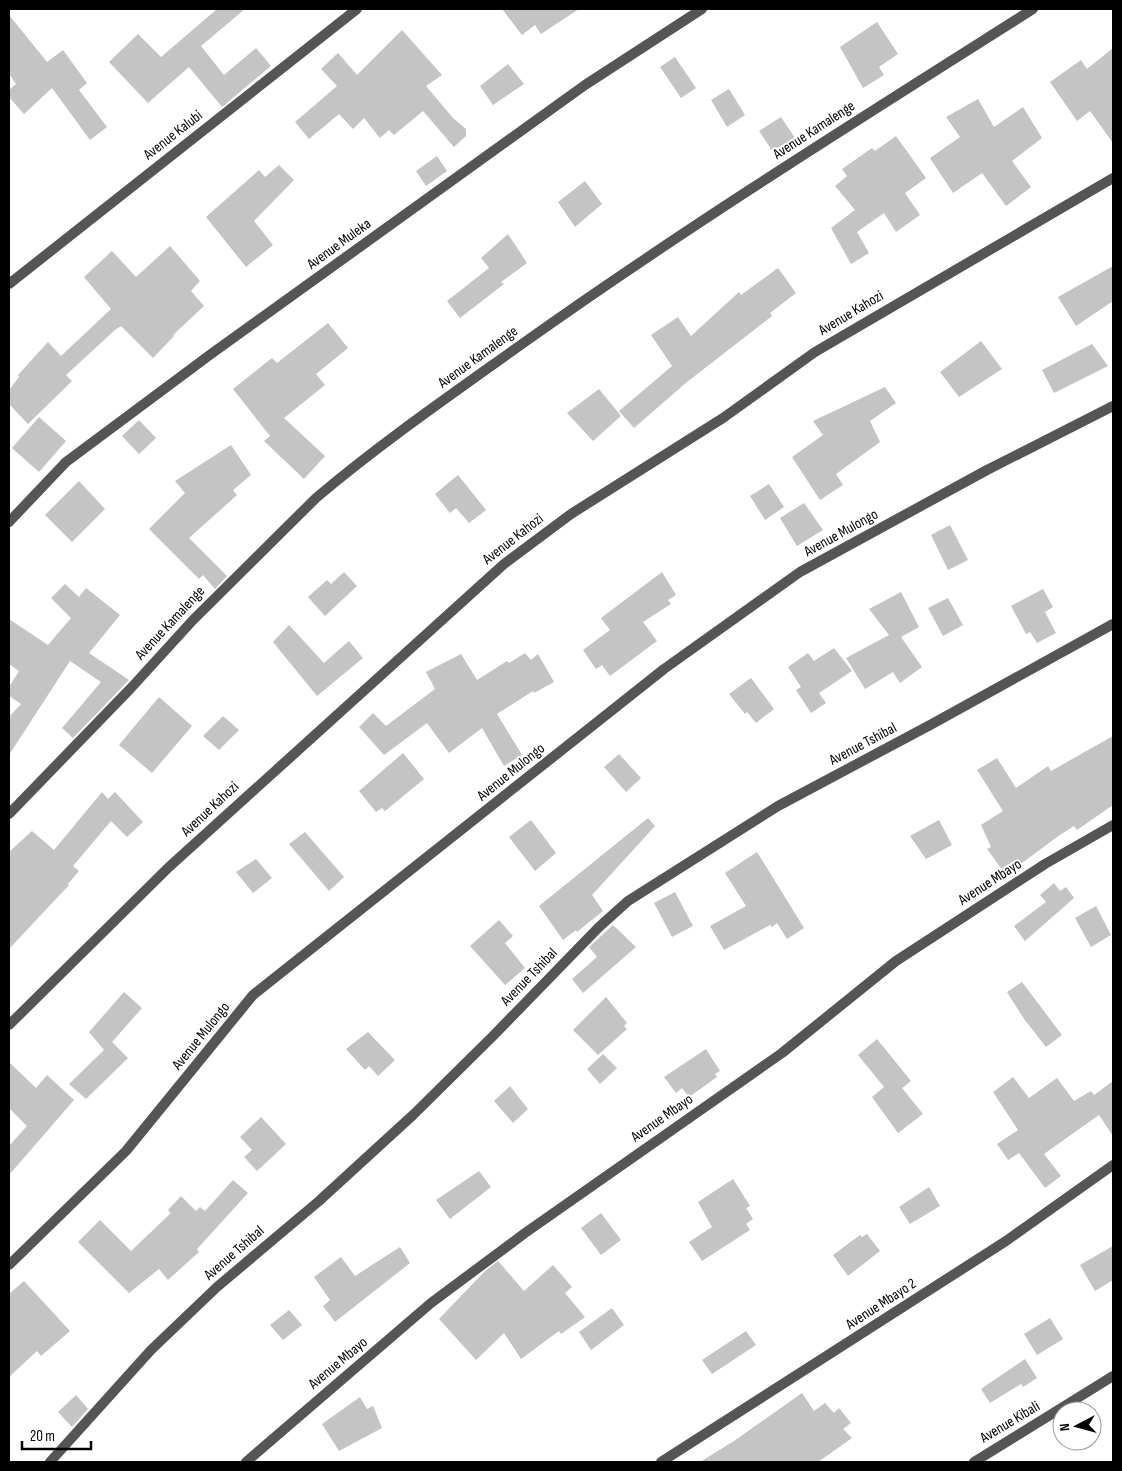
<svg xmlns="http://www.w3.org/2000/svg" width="1122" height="1471" viewBox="0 0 1122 1471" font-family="'Sofia Sans Condensed',sans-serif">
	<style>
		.building { fill: #c4c4c4 }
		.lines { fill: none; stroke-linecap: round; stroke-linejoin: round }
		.minor { stroke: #555; stroke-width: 10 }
		.labels { text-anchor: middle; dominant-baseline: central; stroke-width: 4; stroke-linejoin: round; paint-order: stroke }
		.street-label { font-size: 15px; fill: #000; stroke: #fff }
	</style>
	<rect width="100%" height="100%" fill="#fff"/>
	<g class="building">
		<polygon points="217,9 245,9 201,46 224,75 256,48 271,66 222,107 189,67 148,103 109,62 138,34 161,57"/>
		<polygon points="502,9 579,9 541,34 535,25 522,35"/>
		<polygon points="9,15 47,62 63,50 87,83 79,90 107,127 90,140 52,88 24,114 9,97 9,90 16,84 9,74"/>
		<polygon points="877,22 898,54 879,67 884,75 863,88 840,47"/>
		<polygon points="402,30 442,75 426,86 453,118 466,129 466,136 454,147 423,111 394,135 389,130 380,138 364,118 353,129 339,114 309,139 295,122 337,86 321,69 338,53 357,75"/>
		<polygon points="1113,48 1113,143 1090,111 1077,121 1050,82 1081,60 1087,69"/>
		<polygon points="675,57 696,88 681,98 660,67"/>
		<polygon points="508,64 524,84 493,105 480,86"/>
		<polygon points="729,89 745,115 727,127 711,100"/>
		<polygon points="978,99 994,127 1023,107 1042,138 1012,161 1031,187 1006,206 982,173 953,193 930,158 960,137 946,117"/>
		<polygon points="781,117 797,141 775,155 759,131"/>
		<polygon points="896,136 926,178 905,193 920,215 896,232 884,213 857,232 869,253 851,264 831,228 855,210 835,186 847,176 842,169 872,148 875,151"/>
		<polygon points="437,156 447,171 426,186 416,171"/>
		<polygon points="279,165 294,180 254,221 273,245 246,267 206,217 259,170 265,177"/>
		<polygon points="585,181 602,204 575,227 558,202"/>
		<polygon points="508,234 527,263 501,282 504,284 460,318 447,301 489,268 481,258"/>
		<polygon points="170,246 200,281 191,291 204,306 173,335 174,336 153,358 121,326 115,330 66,375 72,381 28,424 9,404 9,390 19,377 18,375 48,342 61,356 111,309 84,277 112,251 136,277"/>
		<polygon points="1113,266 1113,301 1076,326 1058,297"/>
		<polygon points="778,268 796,293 770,313 772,316 687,382 634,428 619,411 672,366 651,335 678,317 691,336 739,292 741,295"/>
		<polygon points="328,323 348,348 316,374 325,385 284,418 325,456 304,479 264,441 270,436 233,389 272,358 277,363"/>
		<polygon points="981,341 1002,369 959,397 940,372"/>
		<polygon points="1092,344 1108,366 1054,393 1042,370"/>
		<polygon points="885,387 896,403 870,421 880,442 836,474 843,485 820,500 792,457 823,435 813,421"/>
		<polygon points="599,389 621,416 593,441 567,413"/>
		<polygon points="39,417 66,441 39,472 12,448"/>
		<polygon points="139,420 156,438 139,454 122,436"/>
		<polygon points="231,445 251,475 233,490 237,495 189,538 227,576 215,589 203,575 199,579 149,529 185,493 175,481"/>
		<polygon points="458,475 486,510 469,523 456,508 450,513 435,494"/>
		<polygon points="79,481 105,509 72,542 45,515"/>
		<polygon points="769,484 784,507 765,520 750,496"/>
		<polygon points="804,503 823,530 797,546 780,518"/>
		<polygon points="950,525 968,560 948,570 931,535"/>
		<polygon points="344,572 357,586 325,616 308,597 327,580 331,584"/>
		<polygon points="662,572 676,595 668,600 671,604 643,622 657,641 610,676 602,665 596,669 583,650 610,630 601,618"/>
		<polygon points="65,584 79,597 86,588 120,615 89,653 129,680 73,738 62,728 101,682 70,661 9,755 9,717 21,704 9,696 9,687 19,671 9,664 9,619 48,645 71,618 51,598"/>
		<polygon points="1043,589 1053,607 1045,612 1056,633 1037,643 1030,632 1026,634 1011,606"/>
		<polygon points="901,592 919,627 901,637 922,667 900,683 893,672 865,689 846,658 889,635 869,609"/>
		<polygon points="948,598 963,625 943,636 928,608"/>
		<polygon points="289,625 324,663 349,641 363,658 317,696 273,642"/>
		<polygon points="834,648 852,671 819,693 826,703 811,713 796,690 801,687 788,667 808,653 814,661"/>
		<polygon points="525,653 531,660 538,654 554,682 534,693 533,691 497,714 522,755 504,766 482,728 449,753 427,723 384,755 359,727 373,713 386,726 435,689 426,672 461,654 477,680 507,661 509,663"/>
		<polygon points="751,678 774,709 756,723 747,712 745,714 729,694"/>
		<polygon points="159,697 192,726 152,773 119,745"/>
		<polygon points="223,716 239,730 219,750 203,736"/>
		<polygon points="1113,736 1113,805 1077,830 1074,826 1057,837 1006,875 987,849 991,847 981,825 1003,811 977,770 997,758 1016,788 1048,766 1051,771"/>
		<polygon points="403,753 424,779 385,811 382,808 376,812 359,791"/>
		<polygon points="619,754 641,778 626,792 604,767"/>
		<polygon points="102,792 108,799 115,792 143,822 127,837 111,821 73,866 79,871 68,884 69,885 9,949 9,852 32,831 54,850"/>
		<polygon points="648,818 655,826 592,895 603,911 577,932 576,930 563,940 539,906"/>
		<polygon points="531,820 556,853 535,871 509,837"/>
		<polygon points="939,820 952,845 926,859 910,836"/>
		<polygon points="305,832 344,877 329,891 289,844"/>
		<polygon points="757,852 804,928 787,939 777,923 772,927 770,925 724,950 710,926 746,906 725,873"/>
		<polygon points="256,859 272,878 253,893 236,872"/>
		<polygon points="1054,883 1060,891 1066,887 1074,898 1025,941 1014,926 1046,902 1040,895"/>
		<polygon points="675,892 693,926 672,937 654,903"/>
		<polygon points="1096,906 1111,935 1091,947 1075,918"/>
		<polygon points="499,920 513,936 505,943 525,968 505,985 470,946"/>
		<polygon points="613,925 636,947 583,993 572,979 597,957 589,947"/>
		<polygon points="1022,982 1062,1035 1046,1047 1024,1019 1007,992"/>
		<polygon points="124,992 142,1008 112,1042 128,1058 86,1099 69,1084 104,1050 89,1032"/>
		<polygon points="606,997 627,1023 624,1026 627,1029 598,1055 573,1030"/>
		<polygon points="368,1032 395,1060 378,1076 369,1066 365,1070 346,1049"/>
		<polygon points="877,1039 911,1081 902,1088 923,1114 898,1133 872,1097 884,1087 858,1055"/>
		<polygon points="706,1049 720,1071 715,1074 717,1077 689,1097 682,1088 676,1093 664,1077"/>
		<polygon points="603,1054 617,1068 600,1084 587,1069"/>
		<polygon points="9,1062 36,1088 47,1075 74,1100 9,1175 9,1146 27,1126 9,1108"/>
		<polygon points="1013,1077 1029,1098 1057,1078 1074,1101 1091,1091 1094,1095 1113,1081 1113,1136 1099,1115 1044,1154 1061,1176 1045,1188 1019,1153 1008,1160 997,1144 1018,1130 993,1092"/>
		<polygon points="510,1086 528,1109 513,1123 494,1101"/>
		<polygon points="261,1117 286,1144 257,1171 244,1157 252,1150 240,1137"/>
		<polygon points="479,1171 491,1187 450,1219 436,1200"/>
		<polygon points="733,1179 750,1206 746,1208 753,1219 746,1224 750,1230 702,1261 689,1242 712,1227 698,1202"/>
		<polygon points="233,1180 248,1193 197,1249 199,1252 168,1280 159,1269 129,1293 78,1242 100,1220 131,1251 171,1213 168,1210 181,1196 196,1211 200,1207 205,1211"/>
		<polygon points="929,1187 940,1206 910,1224 899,1207"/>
		<polygon points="601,1213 621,1240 601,1255 581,1228"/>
		<polygon points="867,1234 880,1251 848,1276 833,1255 860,1235 862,1237"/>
		<polygon points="1113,1246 1113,1280 1095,1291 1080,1265"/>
		<polygon points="400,1247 410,1263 335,1322 323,1306 330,1300 314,1277 341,1257 355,1276"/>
		<polygon points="498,1261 524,1291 553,1265 572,1287 565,1293 585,1317 561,1334 559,1331 521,1359 504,1333 476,1360 439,1319 485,1271"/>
		<polygon points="24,1281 70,1331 41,1356 37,1351 9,1377 9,1294"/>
		<polygon points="612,1308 624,1325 591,1350 579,1332"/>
		<polygon points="289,1310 302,1325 283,1340 270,1325"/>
		<polygon points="1050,1318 1063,1339 1037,1355 1024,1334"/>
		<polygon points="746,1331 756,1345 712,1374 702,1360"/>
		<polygon points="1025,1359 1037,1378 1023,1387 1021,1384 990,1403 981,1389"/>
		<polygon points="802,1393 814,1411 825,1403 834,1413 839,1408 851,1423 843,1429 852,1438 818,1462 700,1462 734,1441"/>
		<polygon points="76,1395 88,1409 72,1427 58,1412"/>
		<polygon points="360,1397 367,1409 373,1406 382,1428 339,1451 322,1424"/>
	</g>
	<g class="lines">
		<g class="minor">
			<polyline points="9,284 357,9"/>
			<polyline points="9,522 66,462 211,354 585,85 702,9"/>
			<path d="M9 814 131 688 193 620 316 498C381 443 452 394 522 344 688 226 861 118 1033 9"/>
			<polyline points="9,1025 169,867 504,564 571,514 723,418 815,352 1113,178"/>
			<polyline points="9,1265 126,1151 253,995 664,669 800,572 987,470 1113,406"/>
			<polyline points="50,1462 151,1350 217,1287 319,1201 413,1115 492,1037 599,927 628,901 778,806 932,724 1113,624"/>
			<polyline points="246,1462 431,1303 525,1233 782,1053 896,961 1045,864 1113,825"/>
			<polyline points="661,1462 1006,1241 1113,1165"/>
			<polyline points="974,1462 1113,1376"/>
		</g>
	</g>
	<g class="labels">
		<g class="street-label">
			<text transform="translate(814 130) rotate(-33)">Avenue Kamalenge</text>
			<text transform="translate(173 135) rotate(-38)">Avenue Kalubi</text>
			<text transform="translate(339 244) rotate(-36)">Avenue Muleka</text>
			<text transform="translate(851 313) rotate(-31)">Avenue Kahozi</text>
			<text transform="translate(478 357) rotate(-36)">Avenue Kamalenge</text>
			<text transform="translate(841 533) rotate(-29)">Avenue Mulongo</text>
			<text transform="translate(513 539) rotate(-38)">Avenue Kahozi</text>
			<text transform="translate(170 623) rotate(-47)">Avenue Kamalenge</text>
			<text transform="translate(863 744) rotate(-28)">Avenue Tshibal</text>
			<text transform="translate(511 772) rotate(-39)">Avenue Mulongo</text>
			<text transform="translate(210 809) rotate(-43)">Avenue Kahozi</text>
			<text transform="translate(990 882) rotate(-33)">Avenue Mbayo</text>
			<text transform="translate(529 977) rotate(-46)">Avenue Tshibal</text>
			<text transform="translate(201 1036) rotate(-51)">Avenue Mulongo</text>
			<text transform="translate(662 1118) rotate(-35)">Avenue Mbayo</text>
			<text transform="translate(234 1253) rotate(-41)">Avenue Tshibal</text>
			<text transform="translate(881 1304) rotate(-33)">Avenue Mbayo 2</text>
			<text transform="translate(338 1363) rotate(-40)">Avenue Mbayo</text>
			<text transform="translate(1010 1422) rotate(-31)">Avenue Kibali</text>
		</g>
	</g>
	<rect width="1122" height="1471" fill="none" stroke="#000000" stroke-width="20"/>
	<g transform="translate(1077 1426) rotate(264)"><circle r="24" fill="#ffffff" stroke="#999999"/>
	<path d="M0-4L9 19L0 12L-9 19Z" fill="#000000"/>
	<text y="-8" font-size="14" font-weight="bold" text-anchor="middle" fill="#000000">N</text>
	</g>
	<path d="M22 1441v8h69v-8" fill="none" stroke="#000000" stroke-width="2.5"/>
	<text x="30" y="1441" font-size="15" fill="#000000" stroke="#ffffff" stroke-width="4" paint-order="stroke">20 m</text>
</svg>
